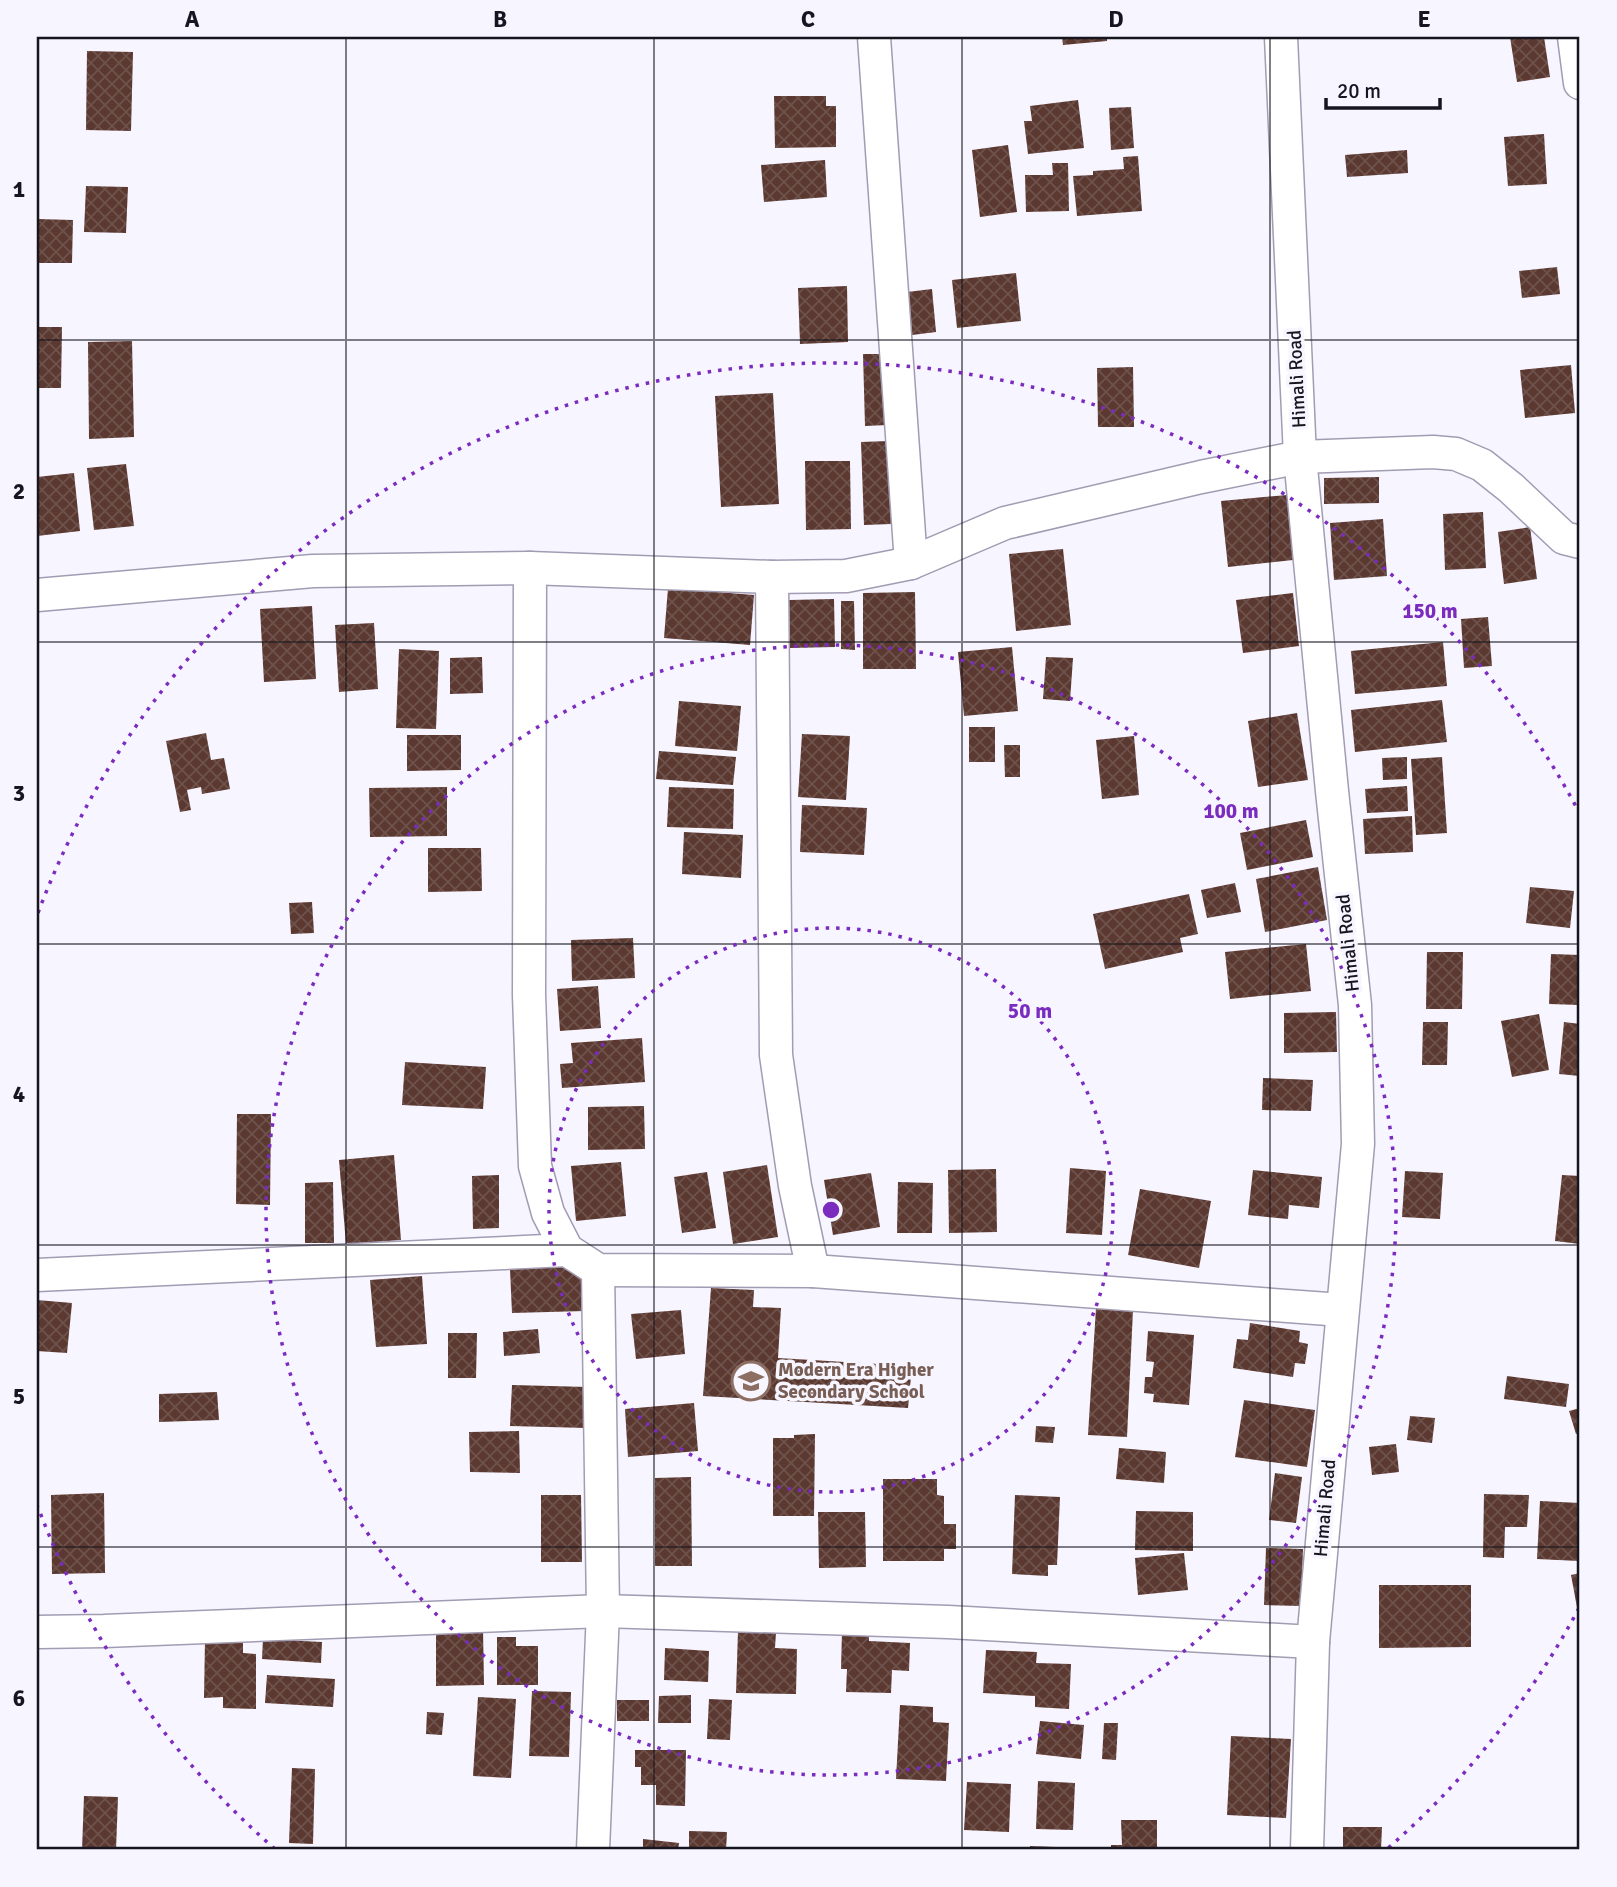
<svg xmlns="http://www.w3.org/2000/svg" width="1617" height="1887" viewBox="0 0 1617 1887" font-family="Signika,sans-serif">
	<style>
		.building { fill: url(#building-cross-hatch) }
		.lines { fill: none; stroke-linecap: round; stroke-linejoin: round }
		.minor-casing { stroke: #a29cb3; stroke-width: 35 }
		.minor { stroke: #fff; stroke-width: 32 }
		.grid { fill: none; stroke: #17151e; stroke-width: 2; stroke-opacity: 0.55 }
		.ring { fill: none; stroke: #7b2cbf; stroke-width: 3.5; stroke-dasharray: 3.5 7 }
		.labels { text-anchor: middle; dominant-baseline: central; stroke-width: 7; stroke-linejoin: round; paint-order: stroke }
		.street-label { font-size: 19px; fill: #17151e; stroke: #f7f5ff }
		.education-label { font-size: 19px; font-weight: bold; fill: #785e54; stroke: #f7f5ff; text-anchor: start }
		.centre { fill: #7b2cbf; stroke: #f7f5ff; stroke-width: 3.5 }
		.ring-label { font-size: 21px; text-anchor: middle; font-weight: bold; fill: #7b2cbf; stroke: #f7f5ff; stroke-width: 7; stroke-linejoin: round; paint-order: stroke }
		.neatline { fill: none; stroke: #17151e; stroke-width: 2.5 }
		.grid-label { font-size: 23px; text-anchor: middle; font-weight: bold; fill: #17151e }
	</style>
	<defs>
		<pattern id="building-cross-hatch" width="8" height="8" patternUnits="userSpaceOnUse" patternTransform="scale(1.75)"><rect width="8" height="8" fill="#5b3830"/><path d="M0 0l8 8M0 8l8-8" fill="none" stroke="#6e524c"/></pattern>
	</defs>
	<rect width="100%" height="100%" fill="#f7f5ff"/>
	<g class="building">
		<polygon points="1062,37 1107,37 1107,41 1063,45"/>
		<polygon points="1510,37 1544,37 1550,77 1517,82"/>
		<polygon points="87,51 133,52 131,131 86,130"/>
		<polygon points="774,96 826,96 826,106 836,106 836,147 775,148"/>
		<polygon points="1078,100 1084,148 1028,154 1024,121 1032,121 1030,106"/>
		<polygon points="1131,107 1134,148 1111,150 1109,108"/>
		<polygon points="1544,134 1547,184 1508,186 1504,137"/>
		<polygon points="1008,145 1017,212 980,217 972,150"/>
		<polygon points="1407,150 1408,173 1347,177 1345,155"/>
		<polygon points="1138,156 1142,211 1077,216 1073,176 1093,175 1093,171 1124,169 1123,157"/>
		<polygon points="825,160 827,197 764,202 761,165"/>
		<polygon points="1052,163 1068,163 1069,211 1026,212 1025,175 1053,175"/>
		<polygon points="86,186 128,187 126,233 84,232"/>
		<polygon points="37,219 73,220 72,263 37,263"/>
		<polygon points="1557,267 1560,294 1522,298 1519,271"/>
		<polygon points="1016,273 1021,321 957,328 952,280"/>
		<polygon points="847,286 848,342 800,344 798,288"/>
		<polygon points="932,289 936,332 912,335 907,292"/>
		<polygon points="37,327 62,327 61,388 37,388"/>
		<polygon points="132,341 134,437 89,439 88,342"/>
		<polygon points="863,354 886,354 888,425 865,426"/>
		<polygon points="1571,365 1575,413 1525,418 1520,370"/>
		<polygon points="1133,367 1134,427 1098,427 1097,368"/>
		<polygon points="773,393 779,504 721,507 715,396"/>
		<polygon points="889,441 891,524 864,525 861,442"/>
		<polygon points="805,461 850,461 851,529 806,530"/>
		<polygon points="126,464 134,526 94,530 87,468"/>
		<polygon points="74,473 80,531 37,536 37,477"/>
		<polygon points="1379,477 1379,503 1324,504 1324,478"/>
		<polygon points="1287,495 1293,560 1228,567 1221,501"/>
		<polygon points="1483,512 1486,568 1445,570 1443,514"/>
		<polygon points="1383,519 1387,576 1334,580 1330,523"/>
		<polygon points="1530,527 1537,579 1504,584 1498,532"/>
		<polygon points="1063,549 1071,625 1016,631 1009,554"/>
		<polygon points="668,588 754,595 750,645 664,638"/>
		<polygon points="915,592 916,669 863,669 863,593"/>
		<polygon points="1293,593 1299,646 1243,653 1236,600"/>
		<polygon points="834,599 835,647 790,648 789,600"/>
		<polygon points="841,601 854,601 855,650 841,649"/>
		<polygon points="312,606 316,679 264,682 260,609"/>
		<polygon points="1488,617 1492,666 1464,668 1461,619"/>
		<polygon points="374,623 378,689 339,692 335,625"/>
		<polygon points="1443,642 1447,686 1355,694 1351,651"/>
		<polygon points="1012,647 1018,711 964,716 958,652"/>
		<polygon points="399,649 439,651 436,729 396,728"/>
		<polygon points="482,657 483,693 450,694 450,658"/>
		<polygon points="1046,657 1073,658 1070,701 1043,699"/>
		<polygon points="1442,700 1447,742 1355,752 1351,710"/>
		<polygon points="679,701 741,706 737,751 675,746"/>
		<polygon points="1297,713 1308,780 1258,787 1248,721"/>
		<rect x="969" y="727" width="26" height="35"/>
		<polygon points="206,733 211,760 224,758 230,789 202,794 201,787 187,790 191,810 180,812 166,741"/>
		<polygon points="802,734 850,736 846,800 798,797"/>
		<polygon points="407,735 461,735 461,770 407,771"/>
		<polygon points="1134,736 1139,795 1102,799 1096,740"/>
		<polygon points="1004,745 1020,745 1020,777 1005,777"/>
		<polygon points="659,751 736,757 733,785 656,779"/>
		<polygon points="1407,757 1407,779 1383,780 1382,758"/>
		<polygon points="1442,757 1447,833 1416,835 1411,759"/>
		<polygon points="1407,786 1408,811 1367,813 1365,789"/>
		<polygon points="447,787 447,836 370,837 369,788"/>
		<polygon points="669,787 734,789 733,829 667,827"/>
		<polygon points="802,805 867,808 864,855 800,852"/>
		<polygon points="1412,816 1413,852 1365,854 1363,819"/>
		<polygon points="1306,820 1313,857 1247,870 1240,833"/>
		<polygon points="684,832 743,835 741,878 682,874"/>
		<polygon points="428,848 481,848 482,891 428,892"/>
		<polygon points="1318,867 1327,920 1265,932 1256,879"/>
		<polygon points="1235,883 1241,912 1207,918 1201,890"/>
		<polygon points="1530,887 1574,891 1570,928 1526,923"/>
		<polygon points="1189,894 1198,934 1180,938 1183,952 1105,969 1093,914"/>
		<polygon points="312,902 314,933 291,934 289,903"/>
		<polygon points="633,938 635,978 572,981 571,940"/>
		<polygon points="1306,944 1311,991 1230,999 1225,952"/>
		<polygon points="1427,952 1463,952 1462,1009 1426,1009"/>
		<polygon points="1551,954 1580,955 1580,1005 1549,1004"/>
		<polygon points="598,986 601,1028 560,1031 557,989"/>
		<polygon points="1336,1012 1337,1052 1284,1053 1284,1013"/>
		<polygon points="1539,1014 1549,1070 1512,1077 1501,1021"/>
		<polygon points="1423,1022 1448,1022 1447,1065 1422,1065"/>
		<polygon points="1564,1022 1580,1024 1580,1076 1559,1074"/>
		<polygon points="642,1038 645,1082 562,1088 560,1064 573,1063 571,1043"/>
		<polygon points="405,1062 486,1067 483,1109 402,1105"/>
		<polygon points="1263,1078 1313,1080 1311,1111 1262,1110"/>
		<polygon points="644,1106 645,1149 588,1150 588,1107"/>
		<polygon points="237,1114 271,1114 270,1205 236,1204"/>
		<polygon points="394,1155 401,1240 346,1244 339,1160"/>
		<polygon points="621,1162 626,1216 576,1221 571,1166"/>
		<polygon points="767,1165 778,1237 733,1244 723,1172"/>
		<polygon points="1070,1168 1106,1171 1102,1235 1066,1233"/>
		<polygon points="996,1169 997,1232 949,1233 948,1170"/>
		<polygon points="1253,1170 1322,1177 1319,1208 1289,1205 1288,1219 1248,1215"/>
		<polygon points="1405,1171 1443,1173 1440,1219 1402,1217"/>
		<polygon points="707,1172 716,1228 682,1233 674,1177"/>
		<polygon points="871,1173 880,1227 833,1235 824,1180"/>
		<polygon points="499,1175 499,1228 473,1229 472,1176"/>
		<polygon points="1562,1175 1580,1176 1580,1244 1555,1241"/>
		<polygon points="333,1182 334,1243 305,1243 305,1183"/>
		<polygon points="898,1182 933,1183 932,1233 897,1233"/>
		<polygon points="1140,1189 1211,1201 1199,1268 1128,1255"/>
		<polygon points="584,1266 585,1311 512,1313 510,1269"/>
		<polygon points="422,1276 427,1344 376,1347 370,1280"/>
		<polygon points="711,1288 754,1290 753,1307 781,1308 778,1358 912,1366 908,1408 703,1396"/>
		<polygon points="37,1300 72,1303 67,1353 37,1351"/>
		<polygon points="1096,1308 1133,1310 1127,1437 1088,1435"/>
		<polygon points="681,1310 685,1354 636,1359 631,1314"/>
		<polygon points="1250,1323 1300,1331 1299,1342 1308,1344 1305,1364 1295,1363 1293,1377 1233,1368 1237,1339 1248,1340"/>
		<polygon points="538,1329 540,1353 504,1356 503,1332"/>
		<polygon points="1148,1331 1194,1335 1189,1405 1153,1402 1154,1394 1144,1393 1145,1377 1152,1377 1154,1362 1146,1361"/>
		<polygon points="448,1333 477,1333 476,1378 448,1378"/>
		<polygon points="1507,1376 1569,1384 1566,1407 1504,1399"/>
		<polygon points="512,1385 588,1387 587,1428 510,1426"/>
		<polygon points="217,1392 219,1420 159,1422 159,1394"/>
		<polygon points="1244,1400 1315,1410 1307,1467 1235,1457"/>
		<polygon points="694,1403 698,1451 628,1457 625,1409"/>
		<polygon points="1580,1408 1580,1433 1576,1434 1569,1411"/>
		<polygon points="1410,1416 1435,1418 1432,1443 1407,1440"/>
		<polygon points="1036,1426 1055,1427 1053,1443 1035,1442"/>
		<polygon points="519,1431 520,1473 470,1472 469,1432"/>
		<polygon points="815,1434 814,1516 773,1516 773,1438 794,1438 794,1435"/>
		<polygon points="1396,1444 1399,1472 1372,1475 1369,1447"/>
		<polygon points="1119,1448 1166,1452 1164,1483 1116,1479"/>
		<polygon points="1275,1473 1302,1477 1296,1523 1269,1520"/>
		<polygon points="691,1477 692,1566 655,1566 655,1478"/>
		<polygon points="883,1479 937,1479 937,1495 944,1496 944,1524 956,1524 956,1549 944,1549 944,1561 883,1561"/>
		<polygon points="104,1493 105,1573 52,1574 51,1495"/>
		<polygon points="1484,1494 1529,1495 1527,1527 1505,1527 1504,1558 1483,1557"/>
		<polygon points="541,1495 581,1495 582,1562 541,1562"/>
		<polygon points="1015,1495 1060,1497 1057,1565 1048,1565 1048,1576 1012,1574"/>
		<polygon points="1540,1501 1580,1503 1579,1561 1537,1559"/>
		<polygon points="1136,1511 1193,1512 1193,1551 1135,1550"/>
		<polygon points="818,1512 865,1512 866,1567 819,1568"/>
		<polygon points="1266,1548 1303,1549 1301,1606 1264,1605"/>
		<polygon points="1184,1553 1188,1590 1138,1595 1135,1558"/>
		<polygon points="1580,1573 1580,1618 1579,1618 1571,1575"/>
		<polygon points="1379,1585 1471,1585 1471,1647 1379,1648"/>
		<polygon points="483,1629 484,1685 436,1686 436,1630"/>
		<polygon points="738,1631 776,1632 775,1648 797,1649 796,1694 736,1693"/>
		<polygon points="842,1631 869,1632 869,1641 910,1643 909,1671 892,1670 891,1693 846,1692 847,1669 841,1669"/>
		<polygon points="497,1637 516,1637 516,1646 538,1646 538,1685 497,1685"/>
		<polygon points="263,1639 322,1642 321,1663 262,1659"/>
		<polygon points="205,1640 243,1640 243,1653 256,1654 256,1709 223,1708 223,1697 204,1698"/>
		<polygon points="665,1648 709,1651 708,1682 664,1680"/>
		<polygon points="986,1650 1037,1652 1036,1663 1071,1664 1069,1709 1035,1707 1035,1696 983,1693"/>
		<polygon points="267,1675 335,1679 333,1707 265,1703"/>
		<polygon points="532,1691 571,1692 569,1757 529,1756"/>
		<polygon points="691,1695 691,1723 658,1723 659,1696"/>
		<polygon points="478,1697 516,1699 511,1778 473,1776"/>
		<polygon points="709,1699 732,1700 730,1740 707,1739"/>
		<rect x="617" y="1700" width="32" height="21"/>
		<polygon points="900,1705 933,1707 933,1722 949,1723 946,1781 896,1779"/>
		<polygon points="427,1712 444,1713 442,1735 426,1734"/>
		<polygon points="1040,1721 1084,1725 1081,1759 1036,1754"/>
		<polygon points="1104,1723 1118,1723 1116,1760 1102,1759"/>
		<polygon points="1231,1736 1291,1739 1286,1818 1227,1815"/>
		<polygon points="635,1750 686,1750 685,1806 656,1805 656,1785 641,1785 641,1767 635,1767"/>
		<polygon points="292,1768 315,1769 313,1844 289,1843"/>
		<polygon points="1038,1781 1075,1783 1073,1830 1036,1829"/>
		<polygon points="967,1782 1011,1784 1009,1832 964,1830"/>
		<polygon points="84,1796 118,1797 116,1850 82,1850"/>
		<polygon points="1121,1820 1157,1820 1157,1850 1111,1850 1111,1845 1122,1845"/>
		<polygon points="1343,1827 1382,1827 1381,1850 1343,1850"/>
		<polygon points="689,1831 727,1832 726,1850 689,1850"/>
		<polygon points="643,1839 679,1843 678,1850 643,1850"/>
		<polygon points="1030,1846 1081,1848 1081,1850 1030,1850"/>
	</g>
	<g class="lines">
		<defs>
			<g id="minor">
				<polyline points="874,37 911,563"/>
				<polyline points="1281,37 1300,457 1332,791 1355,1005 1358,1144 1313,1642 1307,1850"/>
				<polyline points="1574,37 1580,83"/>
				<polyline points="530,568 529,995 535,1166 548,1213 567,1250 598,1270 813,1271 1342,1310"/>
				<polyline points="772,577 776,1055 795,1186 813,1271"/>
				<polyline points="37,595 313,571 530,568 772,577 846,576 911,563 1005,523 1201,477 1300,457 1433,452 1456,454 1482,465 1511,488 1564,538 1580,542"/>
				<polyline points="37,1275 567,1250"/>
				<polyline points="37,1632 104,1631 603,1611 948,1622 1313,1642"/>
				<polyline points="593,1850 603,1611 598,1270"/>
			</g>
		</defs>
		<use href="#minor" class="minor-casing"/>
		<use href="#minor" class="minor"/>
	</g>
	<path class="grid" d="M346 37V1850M654 37V1850M962 37V1850M1270 37V1850M37 340H1580M37 642H1580M37 944H1580M37 1245H1580M37 1547H1580"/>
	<g class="ring">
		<circle cx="831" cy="1210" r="282"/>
		<circle cx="831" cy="1210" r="565"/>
		<path d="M1579 1608A847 847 0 0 1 1387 1849M275 1849A847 847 0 0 1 38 1507M38 913A847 847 0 0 1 1579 812"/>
	</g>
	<defs>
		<symbol id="school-ring" viewBox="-11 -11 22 22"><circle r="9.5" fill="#f7f5ff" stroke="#8d6e63" stroke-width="1.5"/><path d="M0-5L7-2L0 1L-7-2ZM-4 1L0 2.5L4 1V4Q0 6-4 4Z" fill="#8d6e63"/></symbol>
	</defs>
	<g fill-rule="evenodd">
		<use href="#school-ring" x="729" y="1359" width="44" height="44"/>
	</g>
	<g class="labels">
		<g class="street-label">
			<text transform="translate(1297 379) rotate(-93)">Himali Road</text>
			<text transform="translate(1348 943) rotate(-96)">Himali Road</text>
			<text transform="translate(1325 1508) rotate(-85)">Himali Road</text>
		</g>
		<g class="education-label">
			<text x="778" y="1370">Modern Era Higher<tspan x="778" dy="22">Secondary School</tspan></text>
		</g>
	</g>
	<circle cx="831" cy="1210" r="10" class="centre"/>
	<g class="ring-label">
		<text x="1430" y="618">150 m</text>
		<text x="1231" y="818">100 m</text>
		<text x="1030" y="1018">50 m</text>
	</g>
	<rect width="1617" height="1887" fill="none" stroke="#f7f5ff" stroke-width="77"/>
	<path d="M1326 98v10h114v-10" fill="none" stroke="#17151e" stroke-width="3.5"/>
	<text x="1337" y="98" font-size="21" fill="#17151e" stroke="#f7f5ff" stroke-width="5" paint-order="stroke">20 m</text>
	<rect x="38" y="38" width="1540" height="1810" class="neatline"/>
	<g class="grid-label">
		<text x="192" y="27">A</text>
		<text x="500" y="27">B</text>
		<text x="808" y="27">C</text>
		<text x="1116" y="27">D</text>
		<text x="1424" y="27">E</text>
		<text x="19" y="197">1</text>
		<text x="19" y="499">2</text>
		<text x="19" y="801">3</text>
		<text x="19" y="1102">4</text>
		<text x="19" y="1404">5</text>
		<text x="19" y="1706">6</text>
	</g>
</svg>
